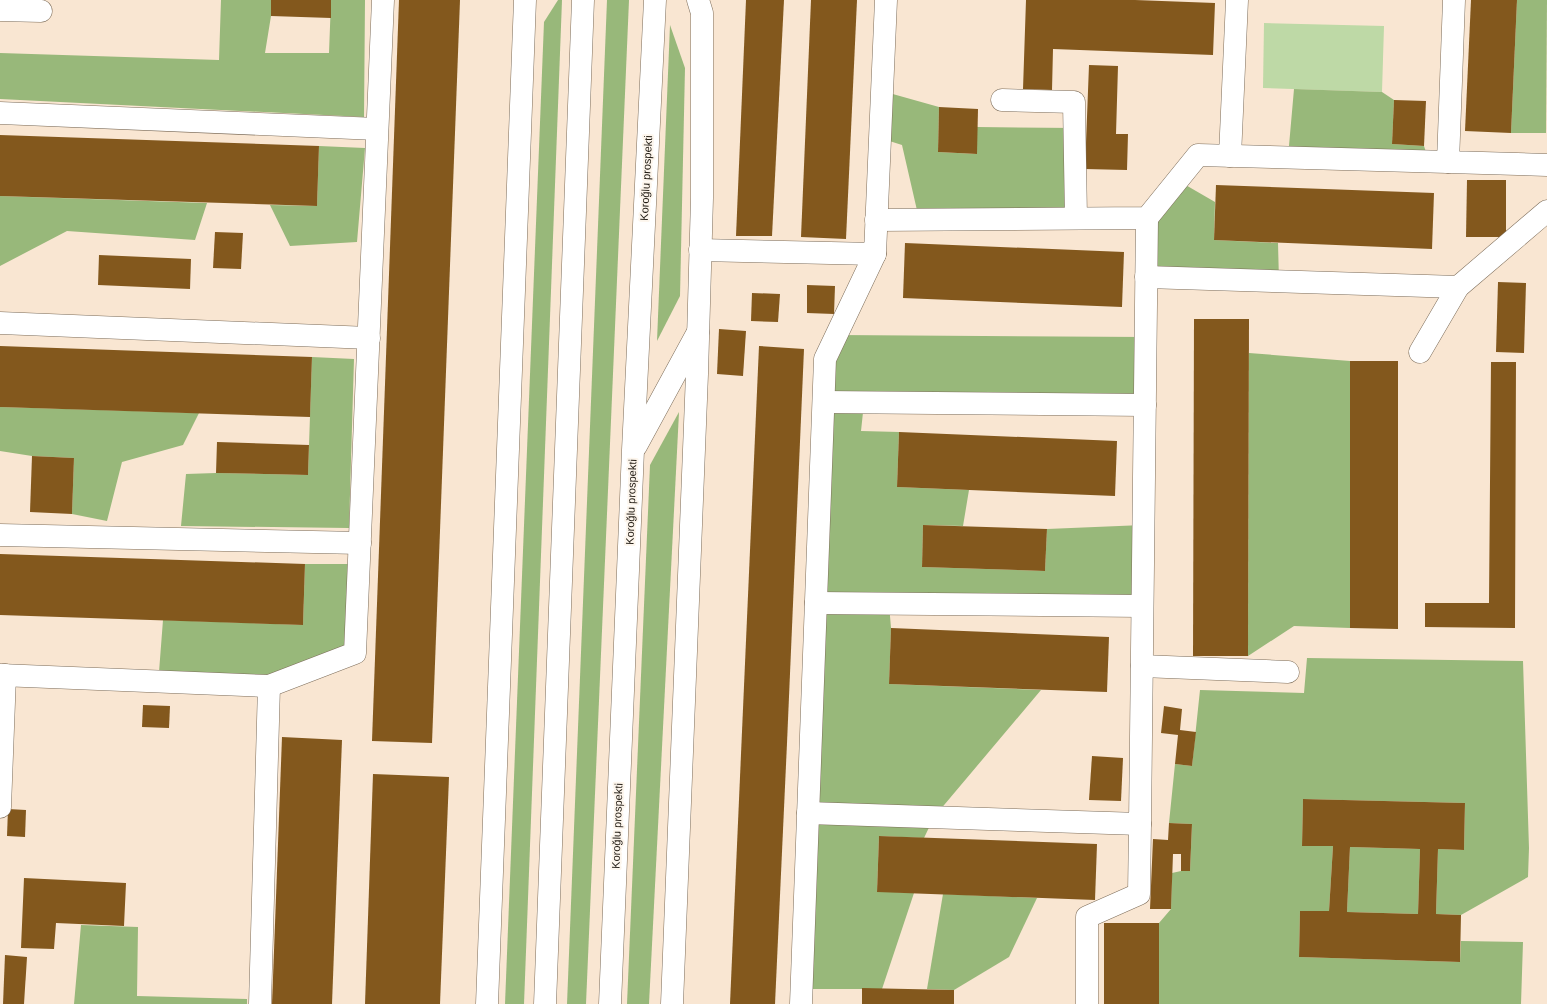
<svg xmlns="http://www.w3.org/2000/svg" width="1547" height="1004" viewBox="0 0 1547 1004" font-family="Helvetica,sans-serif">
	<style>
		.green { fill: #bed9a6 }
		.forest { fill: #98b87a }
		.building { fill: #83581d; fill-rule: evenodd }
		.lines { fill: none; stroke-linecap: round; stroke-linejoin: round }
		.minor-casing { stroke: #7d6d5a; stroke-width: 23 }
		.major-casing { stroke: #7d6d5a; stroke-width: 23 }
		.minor { stroke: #fff; stroke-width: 22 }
		.major { stroke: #fff; stroke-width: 22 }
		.labels { text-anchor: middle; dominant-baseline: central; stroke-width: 4; stroke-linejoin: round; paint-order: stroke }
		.street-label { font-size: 11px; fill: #211b13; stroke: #fdf6ed }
	</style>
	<rect width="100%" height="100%" fill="#f9e6d2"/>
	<polygon class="green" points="1264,23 1384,26 1382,92 1263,88"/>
	<g class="forest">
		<polygon points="221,0 271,0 271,16 265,53 329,53 331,0 365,0 364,117 0,99 0,53 219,60"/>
		<polygon points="558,0 562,0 524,1004 505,1004 544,22"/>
		<polygon points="607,0 629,0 586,1004 567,1004"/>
		<polygon points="1517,0 1547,0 1546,133 1511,133"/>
		<polygon points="670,25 685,68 680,296 657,341"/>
		<polygon points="1294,89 1382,92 1394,100 1392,144 1424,146 1429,161 1288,157"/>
		<polygon points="882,91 939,107 938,152 976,154 977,127 1075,128 1076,218 919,219 902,145 880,138"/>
		<polygon points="319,146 365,148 357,242 290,246 270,205 317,206"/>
		<polygon points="1177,180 1215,202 1214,240 1278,243 1279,281 1146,277 1147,218"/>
		<polygon points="0,196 207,203 195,240 67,231 0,266"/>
		<polygon points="837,335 1145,337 1145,405 864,403 861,431 899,432 897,487 969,490 963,526 923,525 922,567 1045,571 1047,529 1143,525 1142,606 889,604 891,628 889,684 1041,690 934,817 924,838 879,836 877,891 914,893 882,989 801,989"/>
		<polygon points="1249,353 1350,361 1350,628 1294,626 1248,656"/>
		<polygon points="312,357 354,359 349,528 181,526 186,474 216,473 308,475"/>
		<polygon points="0,407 199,413 183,445 122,462 107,521 72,514 74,458 32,456 0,451"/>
		<polygon points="679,412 649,1004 627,1004 650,465"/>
		<polygon points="305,564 348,564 345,645 270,678 159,672 163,620 303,625"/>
		<polygon points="1307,658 1523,661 1529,848 1528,877 1461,915 1436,914 1438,849 1464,850 1465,803 1303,799 1302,845 1333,846 1329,911 1300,911 1299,957 1460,962 1461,941 1523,942 1521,1004 1159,1004 1159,923 1171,909 1172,873 1181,871 1190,871 1192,824 1169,823 1175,764 1192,766 1200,690 1304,693"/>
		<polygon points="1350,847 1420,849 1418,914 1347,912"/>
		<polygon points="943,894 1037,898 1009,957 954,990 927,989"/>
		<polygon points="81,925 138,927 137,996 247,999 247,1004 74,1004"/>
	</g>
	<g class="building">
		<polygon points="271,0 331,0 331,18 271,16"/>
		<polygon points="399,0 460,0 432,743 372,741"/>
		<polygon points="746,0 784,0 772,236 736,236"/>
		<polygon points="811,0 857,0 846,239 801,237"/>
		<polygon points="1026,0 1135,0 1215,3 1213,55 1053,49 1052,90 1023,89"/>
		<polygon points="1471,0 1517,0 1511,133 1465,131"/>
		<polygon points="1089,65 1118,66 1116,134 1128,134 1127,170 1085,169"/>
		<polygon points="1394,100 1426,101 1424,146 1392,144"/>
		<polygon points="939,107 978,109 977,154 938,152"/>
		<polygon points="0,135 319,146 317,206 0,196"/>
		<polygon points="1467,180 1506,180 1506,237 1466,237"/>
		<polygon points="1216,185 1434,193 1432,249 1214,240"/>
		<polygon points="215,232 243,233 241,269 213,268"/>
		<polygon points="905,243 1124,252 1122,307 903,298"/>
		<polygon points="99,255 191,259 190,289 98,285"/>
		<polygon points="1498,282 1526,283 1524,353 1496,352"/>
		<polygon points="807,285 835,286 834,314 807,313"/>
		<polygon points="752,293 780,294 778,322 751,321"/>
		<polygon points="1194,319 1249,319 1248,656 1193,656"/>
		<polygon points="719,329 746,331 743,376 717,374"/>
		<polygon points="0,346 312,357 310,417 0,407"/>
		<polygon points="759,346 804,349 787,743 775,1004 730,1004"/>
		<polygon points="1350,361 1398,361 1398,629 1350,628"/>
		<polygon points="1491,362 1516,362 1515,628 1425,627 1425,603 1489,603"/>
		<polygon points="899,432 1117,441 1115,496 897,487"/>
		<polygon points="217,442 309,445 308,475 216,473"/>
		<polygon points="32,456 74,458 72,514 30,512"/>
		<polygon points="923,525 1047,529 1045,571 922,567"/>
		<polygon points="0,554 305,564 303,625 0,615"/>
		<polygon points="891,628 1109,637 1107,692 889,684"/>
		<polygon points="143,705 170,706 169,728 142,727"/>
		<polygon points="1164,706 1182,709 1180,730 1196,732 1192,766 1175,764 1178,735 1161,733"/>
		<polygon points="282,737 342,740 332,1004 272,1004"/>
		<polygon points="1092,756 1123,758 1121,801 1089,800"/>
		<polygon points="373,774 449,777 440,1004 365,1004"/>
		<path d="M1303 799 1465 803 1464 850 1438 849 1436 914 1461 915 1460 962 1299 957 1300 911H1329L1333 846H1302ZM1350 847 1420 849 1418 914 1347 912Z"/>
		<polygon points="8,809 26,810 25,837 7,836"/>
		<polygon points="1169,823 1192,824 1190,871 1181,871 1181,854 1173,854 1171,909 1150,909 1153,839 1168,840"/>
		<polygon points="879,836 1097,844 1095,900 877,892"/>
		<polygon points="24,878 126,883 124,926 56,923 54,949 21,948"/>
		<rect x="1104" y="923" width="55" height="81"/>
		<polygon points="5,955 27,957 24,1004 3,1004"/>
		<polygon points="862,988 954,990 954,1004 862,1004"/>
	</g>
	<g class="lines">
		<defs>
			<g id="minor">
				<polyline points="1454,0 1448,162 1547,165"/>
				<polyline points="0,10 41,11"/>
				<polyline points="1002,100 1074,102 1076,218"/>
				<polyline points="0,113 377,129"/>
				<polyline points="1230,156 1237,0"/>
				<polyline points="876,220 1147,218 1198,155 1448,162"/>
				<polyline points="700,250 875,254 886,0"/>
				<polyline points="1146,277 1458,287 1547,211"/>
				<polyline points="0,323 369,338"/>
				<polyline points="1420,352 1458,287"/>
				<polyline points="824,402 1145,405"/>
				<polyline points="0,535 360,543"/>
				<polyline points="816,603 1142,606"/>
				<polyline points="1142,666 1288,672"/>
				<polyline points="0,675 269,686 355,653 383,0"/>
				<polyline points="0,807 5,675"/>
				<polyline points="808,813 1140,824 1147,218"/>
				<polyline points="260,1004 269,686"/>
				<polyline points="487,1004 525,0"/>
				<polyline points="672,1004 697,374 702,198 702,13 698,0"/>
				<polyline points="801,1004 825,359 875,254"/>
				<polyline points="1087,1004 1087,917 1139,894 1140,824"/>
			</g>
			<g id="major">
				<polyline points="636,446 698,332"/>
				<polyline points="545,1004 583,0"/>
				<polyline points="610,1004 633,450 655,0"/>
			</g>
		</defs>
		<use href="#minor" class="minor-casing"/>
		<use href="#major" class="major-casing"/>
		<use href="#minor" class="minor"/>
		<use href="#major" class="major"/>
	</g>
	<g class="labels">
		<g class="street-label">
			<text transform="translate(646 178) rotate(-87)">Koroğlu prospekti</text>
			<text transform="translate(631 502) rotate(-88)">Koroğlu prospekti</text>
			<text transform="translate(617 826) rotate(-88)">Koroğlu prospekti</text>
		</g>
	</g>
</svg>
